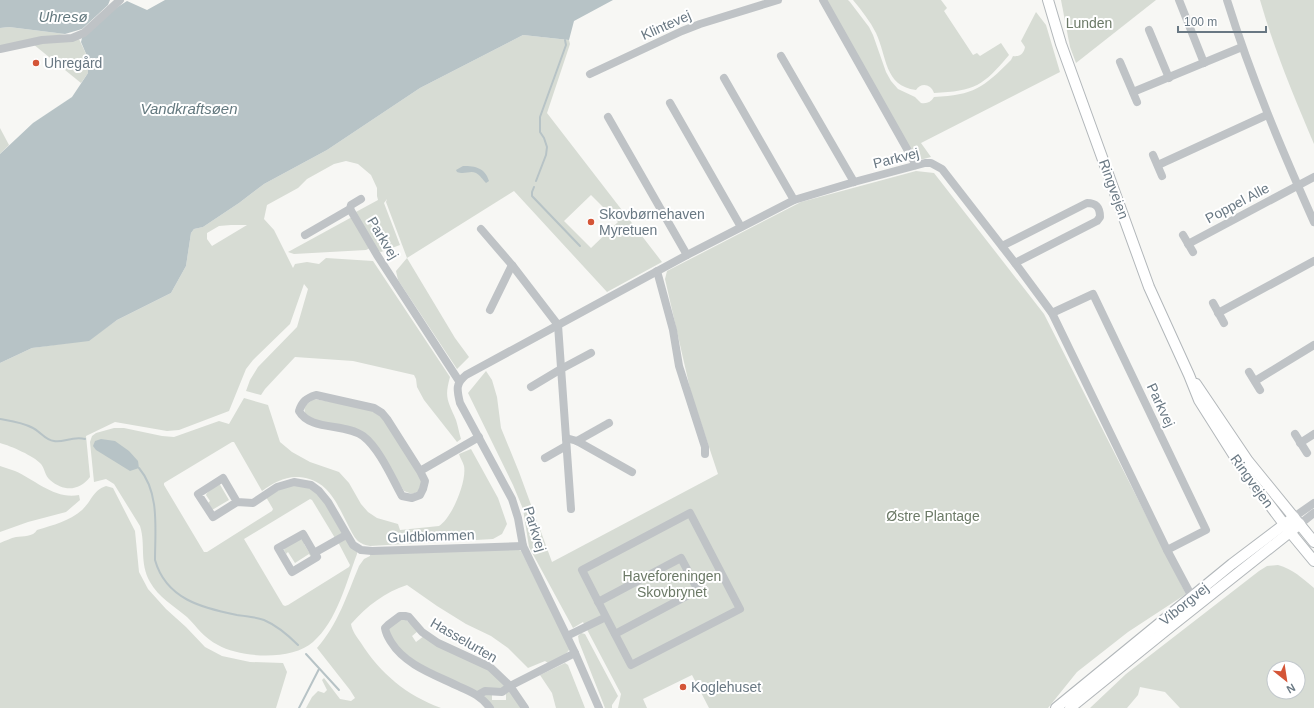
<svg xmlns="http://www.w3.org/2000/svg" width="1314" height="708" viewBox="0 0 1314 708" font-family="Helvetica,sans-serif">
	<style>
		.green { fill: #d7dcd4; fill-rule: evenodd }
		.water { fill: #b7c3c6 }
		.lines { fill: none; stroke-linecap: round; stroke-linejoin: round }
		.stream { stroke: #b7c3c6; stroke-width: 2 }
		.major-casing { stroke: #b2b7ba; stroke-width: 12 }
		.minor { stroke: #bfc3c6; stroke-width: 8 }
		.major { stroke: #fff; stroke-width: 10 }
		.poi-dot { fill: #d45537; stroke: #fff; stroke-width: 1.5 }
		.labels { text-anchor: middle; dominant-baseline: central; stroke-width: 4; stroke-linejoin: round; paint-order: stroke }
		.park-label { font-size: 14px; fill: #6c7a67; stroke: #fff }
		.street-label { font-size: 14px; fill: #697883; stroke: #fff }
		.poi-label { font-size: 14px; fill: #697883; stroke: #fff; text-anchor: start }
		.water-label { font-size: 15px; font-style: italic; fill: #64797f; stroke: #fff }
	</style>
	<rect width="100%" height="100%" fill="#f7f7f4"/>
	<g class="green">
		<path d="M824 0H848L850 2 869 27 873 35 886 72 891 81 898 89 915 97 921 103C927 104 931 102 934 97 974 95 983 88 1011 60L1013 56C1019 57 1024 54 1025 47L1021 41 1036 12 1046 25 1060 72 921 143 931 157 916 161Z"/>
		<path d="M853 0H941L947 8 944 11 973 55 977 53 980 56 1001 43 1009 55C983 86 975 91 934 93 931 84 921 82 916 90 884 86 887 56 876 33 870 21 862 11 853 0Z"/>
		<polygon points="1061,0 1156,0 1076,63 1070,47"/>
		<path d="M1260 0H1314V144C1294 97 1274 49 1260 0Z"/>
		<polygon points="9,27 65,34 0,47 0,28"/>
		<path d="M523 35 569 40 570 44 547 113 662 262 607 292 514 191 407 258 455 338 469 357 457 369 398 280 396 271 407 258 386 202 387 199 384 203 400 245 381 252 378 251 354 213 378 200 377 196V188L371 175 358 164 346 161 334 164 307 179 298 188 267 205 264 219 274 230 293 268 295 264 307 262 319 264 326 258 373 261 450 377C444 398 448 401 456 420 458 426 459 433 461 439L457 442 424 400 417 387 416 379 414 375 353 361 295 357 265 389 261 395 246 391 250 380 258 367 297 327 308 289 304 284 290 324 253 360 246 369 229 411 179 430 167 431 115 422 86 436 90 477C79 491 64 492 50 480 45 476 45 469 41 464 34 456 11 446 0 443V363L32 348 89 340 117 320 171 293 186 266 191 233 194 229 203 227 239 203 264 184 327 150 420 88ZM591 195 618 222 591 248 564 221ZM231 225H247L212 246 207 239V233L219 226Z"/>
		<polygon points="79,39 87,56 88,73 81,83 33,44"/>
		<polygon points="0,128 9,145 0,154"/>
		<polygon points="916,171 934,173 1044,314 1186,594 1128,632 1077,672 1048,708 709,708 692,675 643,699 647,708 618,708 621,694 583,622 573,628 529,547 523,509 513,485 468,393 486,371 492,380 497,397 501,428 519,472 552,562 718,474 691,393 665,279 667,271 801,202"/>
		<polygon points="352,217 370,248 366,250 294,254 288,252"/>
		<path d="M244 398 268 405 280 442 292 452 310 462 339 472 349 483 361 504 368 512 377 518 398 524 400 530 439 526C452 518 467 481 464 466 463 462 460 458 459 454L471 449 498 498 507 524 502 534 493 539 370 546C367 545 364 545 361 543 355 540 353 534 350 529 338 506 329 479 299 477 285 476 273 483 262 491L234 442H232L164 483V485L204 552H207L272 511 273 509 266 497 279 490 292 485H303L319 493 342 533 335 538 312 500 310 499 244 539 283 605 285 606 288 605 349 567 350 565 338 542 343 539 347 540 357 551V554C346 583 337 621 313 642 292 661 241 658 218 645 204 638 197 627 187 617 174 606 158 597 150 582 139 562 146 545 140 526L114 484 106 479 94 482 90 442 92 436 96 433 114 428H124L162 436 174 437 219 421 229 424Z"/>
		<polygon points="314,399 367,408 384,418 423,482 420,491 412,494 404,491 374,443 314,420 305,414 304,406"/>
		<path d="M0 466C5 468 10 469 15 471 35 480 56 500 79 495L80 500 66 512 28 522 0 532Z"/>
		<polygon points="219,483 229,500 212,510 208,503 210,501 206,495 207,493"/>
		<path d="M106 486 113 488 135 531 139 572 148 589 166 609 186 627 205 647 222 656 250 662 283 663 287 672 276 708H0V543C5 541 11 538 16 537 23 536 33 537 37 530 53 525 70 521 82 510 92 501 92 491 106 486Z"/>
		<polygon points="300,538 305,542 304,544 309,552 311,551 311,557 309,554 295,563 288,552 286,554 284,550 285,547"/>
		<path d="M517 549 521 551 570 648C567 656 555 659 548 663L545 661 528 668 508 648 491 636 466 624 437 606 407 585C385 592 367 606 351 624 352 631 357 637 361 643 381 674 406 695 441 708H306L312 697 318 691 324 693 327 690 322 680 324 678 340 699 351 701 355 698 350 690 317 648C338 624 347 595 359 566L364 559 370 556V553Z"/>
		<path d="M1278 565C1293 569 1302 578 1314 588V708H1180L1165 692 1140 687 1138 695 1127 708H1090L1126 674 1259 571 1267 566ZM1274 668H1298V692H1274Z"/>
		<polygon points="400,619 405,619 418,631 412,636 416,642 424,636 488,669 505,685 505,688 476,692 422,666 399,649 388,634 389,627"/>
		<polygon points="581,633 585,634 618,696 612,705 612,708 605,708 579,642 578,636"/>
		<polygon points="565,663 568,665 585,708 556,708 552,693 540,675"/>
		<polygon points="509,691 523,708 493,708 482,694 492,694 492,700 506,700 506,695 505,692"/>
	</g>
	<g class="water">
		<polygon points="0,0 110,0 108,5 82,29 65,34 9,27 0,28"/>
		<polygon points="165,0 613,0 574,21 569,40 523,35 420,88 327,150 264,184 239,203 203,227 194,229 191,233 186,266 171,293 117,320 89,341 32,348 0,363 0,154 33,123 72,97 88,73 87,56 81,42 82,38 113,10 127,1 147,10"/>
		<path d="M463 166C476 166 485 168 489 181L486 183C483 180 480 175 476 173 470 170 465 175 457 172L456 170Z"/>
		<polygon points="101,439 115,441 129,451 138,461 139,468 130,471 96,450 93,446 95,441"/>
	</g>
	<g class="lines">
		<g class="stream">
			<polyline points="536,181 546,155 547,147 544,138 540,132 540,117 566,45 565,40"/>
			<polyline points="534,187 532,192 532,196 580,246"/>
			<path d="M0 419C12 421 22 422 33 428 41 432 45 440 54 441 63 443 72 436 85 439"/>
			<path d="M139 468C160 493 155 529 155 560 166 599 202 608 237 615 246 616 256 617 264 620 278 626 288 635 298 645"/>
			<polyline points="306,654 339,690"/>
			<polyline points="299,708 319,669"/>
		</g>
		<defs>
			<g id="major">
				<polyline points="1048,0 1061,44 1149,287 1189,375 1199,400 1242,468 1290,532 1314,561"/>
				<polyline points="1196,384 1248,461 1314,542"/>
				<polyline points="1056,708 1232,564 1294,517"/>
				<polyline points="1070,708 1165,631 1300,524"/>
			</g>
		</defs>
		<use href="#major" class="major-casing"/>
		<g class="minor">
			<polyline points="823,0 916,165"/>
			<polyline points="1179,0 1204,63"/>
			<path d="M1227 0C1251 77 1281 148 1314 222"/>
			<polyline points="1149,30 1169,78"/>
			<polyline points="0,49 42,40 72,38 84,33 120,0"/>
			<polyline points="781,56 854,182"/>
			<polyline points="1120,62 1137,102"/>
			<polyline points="590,74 682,31 700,24 778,0"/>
			<polyline points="724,78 794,200"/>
			<polyline points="1133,92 1242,47"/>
			<polyline points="670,103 741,227"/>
			<polyline points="608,117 687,255"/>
			<polyline points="1153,155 1162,176"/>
			<polyline points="1158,165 1267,115"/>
			<polyline points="350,209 377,255 459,381"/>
			<polyline points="481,229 512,265 558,325 571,509"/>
			<polyline points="305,235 350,209 351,205 361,199"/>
			<polyline points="1183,235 1193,252"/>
			<polyline points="1188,244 1314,177"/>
			<path d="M1002 246 1087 203C1097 203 1100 208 1100 217L1097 221 1015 263"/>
			<polyline points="657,271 673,330 679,366 705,447 705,454"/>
			<polyline points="1213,303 1224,323"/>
			<polyline points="490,310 512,265"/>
			<polyline points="1052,313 1093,294 1206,530 1167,550"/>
			<polyline points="1218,313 1314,261"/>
			<polyline points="1249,372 1260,390"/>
			<polyline points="1255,381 1314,345"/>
			<polyline points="531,387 561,369 591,353"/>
			<polyline points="1295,434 1307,453"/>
			<polyline points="566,438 577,441 632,472"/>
			<polyline points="577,441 609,423"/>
			<polyline points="1300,443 1314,434"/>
			<polyline points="545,458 566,446"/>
			<path d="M420 471 387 419 382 413 374 408 316 395C306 398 302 402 299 411 310 431 346 423 363 436 379 448 392 478 402 496L412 498 420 495 423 489 425 481 420 471 479 437"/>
			<polyline points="237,502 213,517 198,494 223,478 237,502 253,503 277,487 294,482 311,485 319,491 328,502 353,545 361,550 372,551 523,546"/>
			<polyline points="1294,517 1314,503"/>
			<polyline points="1300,524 1314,513"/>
			<polyline points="314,553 317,557 292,572 278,548 303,534 314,553 346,535"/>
			<polyline points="598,602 681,558 698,590 615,634"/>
			<polyline points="567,636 606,617 631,665 740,609 690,513 582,570 606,617"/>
			<polyline points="478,695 485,691 502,692 510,686 575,653"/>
			<path d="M490 708C482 697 472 692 460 687 436 675 406 666 391 642 388 637 386 634 385 628L388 625 400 616H405L409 617 422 632 438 643 490 667 510 686 525 708"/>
			<path d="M599 708 575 653 523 546 518 518 512 499 460 403C457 390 455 384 466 375L687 255 794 200 854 182 925 163H931L942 169 1015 263 1052 313 1167 550 1192 597"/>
		</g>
		<use href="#major" class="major"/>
	</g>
	<g class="poi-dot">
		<circle cx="36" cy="63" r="4"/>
		<circle cx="591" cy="222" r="4"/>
		<circle cx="683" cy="687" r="4"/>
	</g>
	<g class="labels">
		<g class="park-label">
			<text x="1089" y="23">Lunden</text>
			<text x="933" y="516">Østre Plantage</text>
			<text x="672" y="576">Haveforeningen<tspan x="672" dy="16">Skovbrynet</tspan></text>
		</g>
		<g class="street-label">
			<text transform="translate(666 25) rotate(-24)">Klintevej</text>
			<text transform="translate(896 158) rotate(-14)">Parkvej</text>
			<text transform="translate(1114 189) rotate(70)">Ringvejen</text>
			<text transform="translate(1237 203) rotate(-28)">Poppel Alle</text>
			<text transform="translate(383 238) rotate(59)">Parkvej</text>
			<text transform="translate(1161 405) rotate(65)">Parkvej</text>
			<text transform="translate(1252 481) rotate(54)">Ringvejen</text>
			<text transform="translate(535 529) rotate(73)">Parkvej</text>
			<text transform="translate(431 536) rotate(-2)">Guldblommen</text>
			<text transform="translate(1184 604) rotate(-39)">Viborgvej</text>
			<text transform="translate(464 640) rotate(30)">Hasselurten</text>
		</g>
		<g class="poi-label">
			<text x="44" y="63">Uhregård</text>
			<text x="599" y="214">Skovbørnehaven<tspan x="599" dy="16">Myretuen</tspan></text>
			<text x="691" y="687">Koglehuset</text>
		</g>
		<g class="water-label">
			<text x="63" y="16">Uhresø</text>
			<text x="189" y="108">Vandkraftsøen</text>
		</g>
	</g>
	<g transform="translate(1286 680) rotate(150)"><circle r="19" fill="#ffffff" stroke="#c3c9cd"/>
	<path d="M0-3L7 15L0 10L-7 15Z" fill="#d45537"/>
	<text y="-6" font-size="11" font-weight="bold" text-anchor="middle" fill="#697883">N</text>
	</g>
	<path d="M1178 26v6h88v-6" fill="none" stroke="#697883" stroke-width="2"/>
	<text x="1184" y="26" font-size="12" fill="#697883" stroke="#ffffff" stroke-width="3" paint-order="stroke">100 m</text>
</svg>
